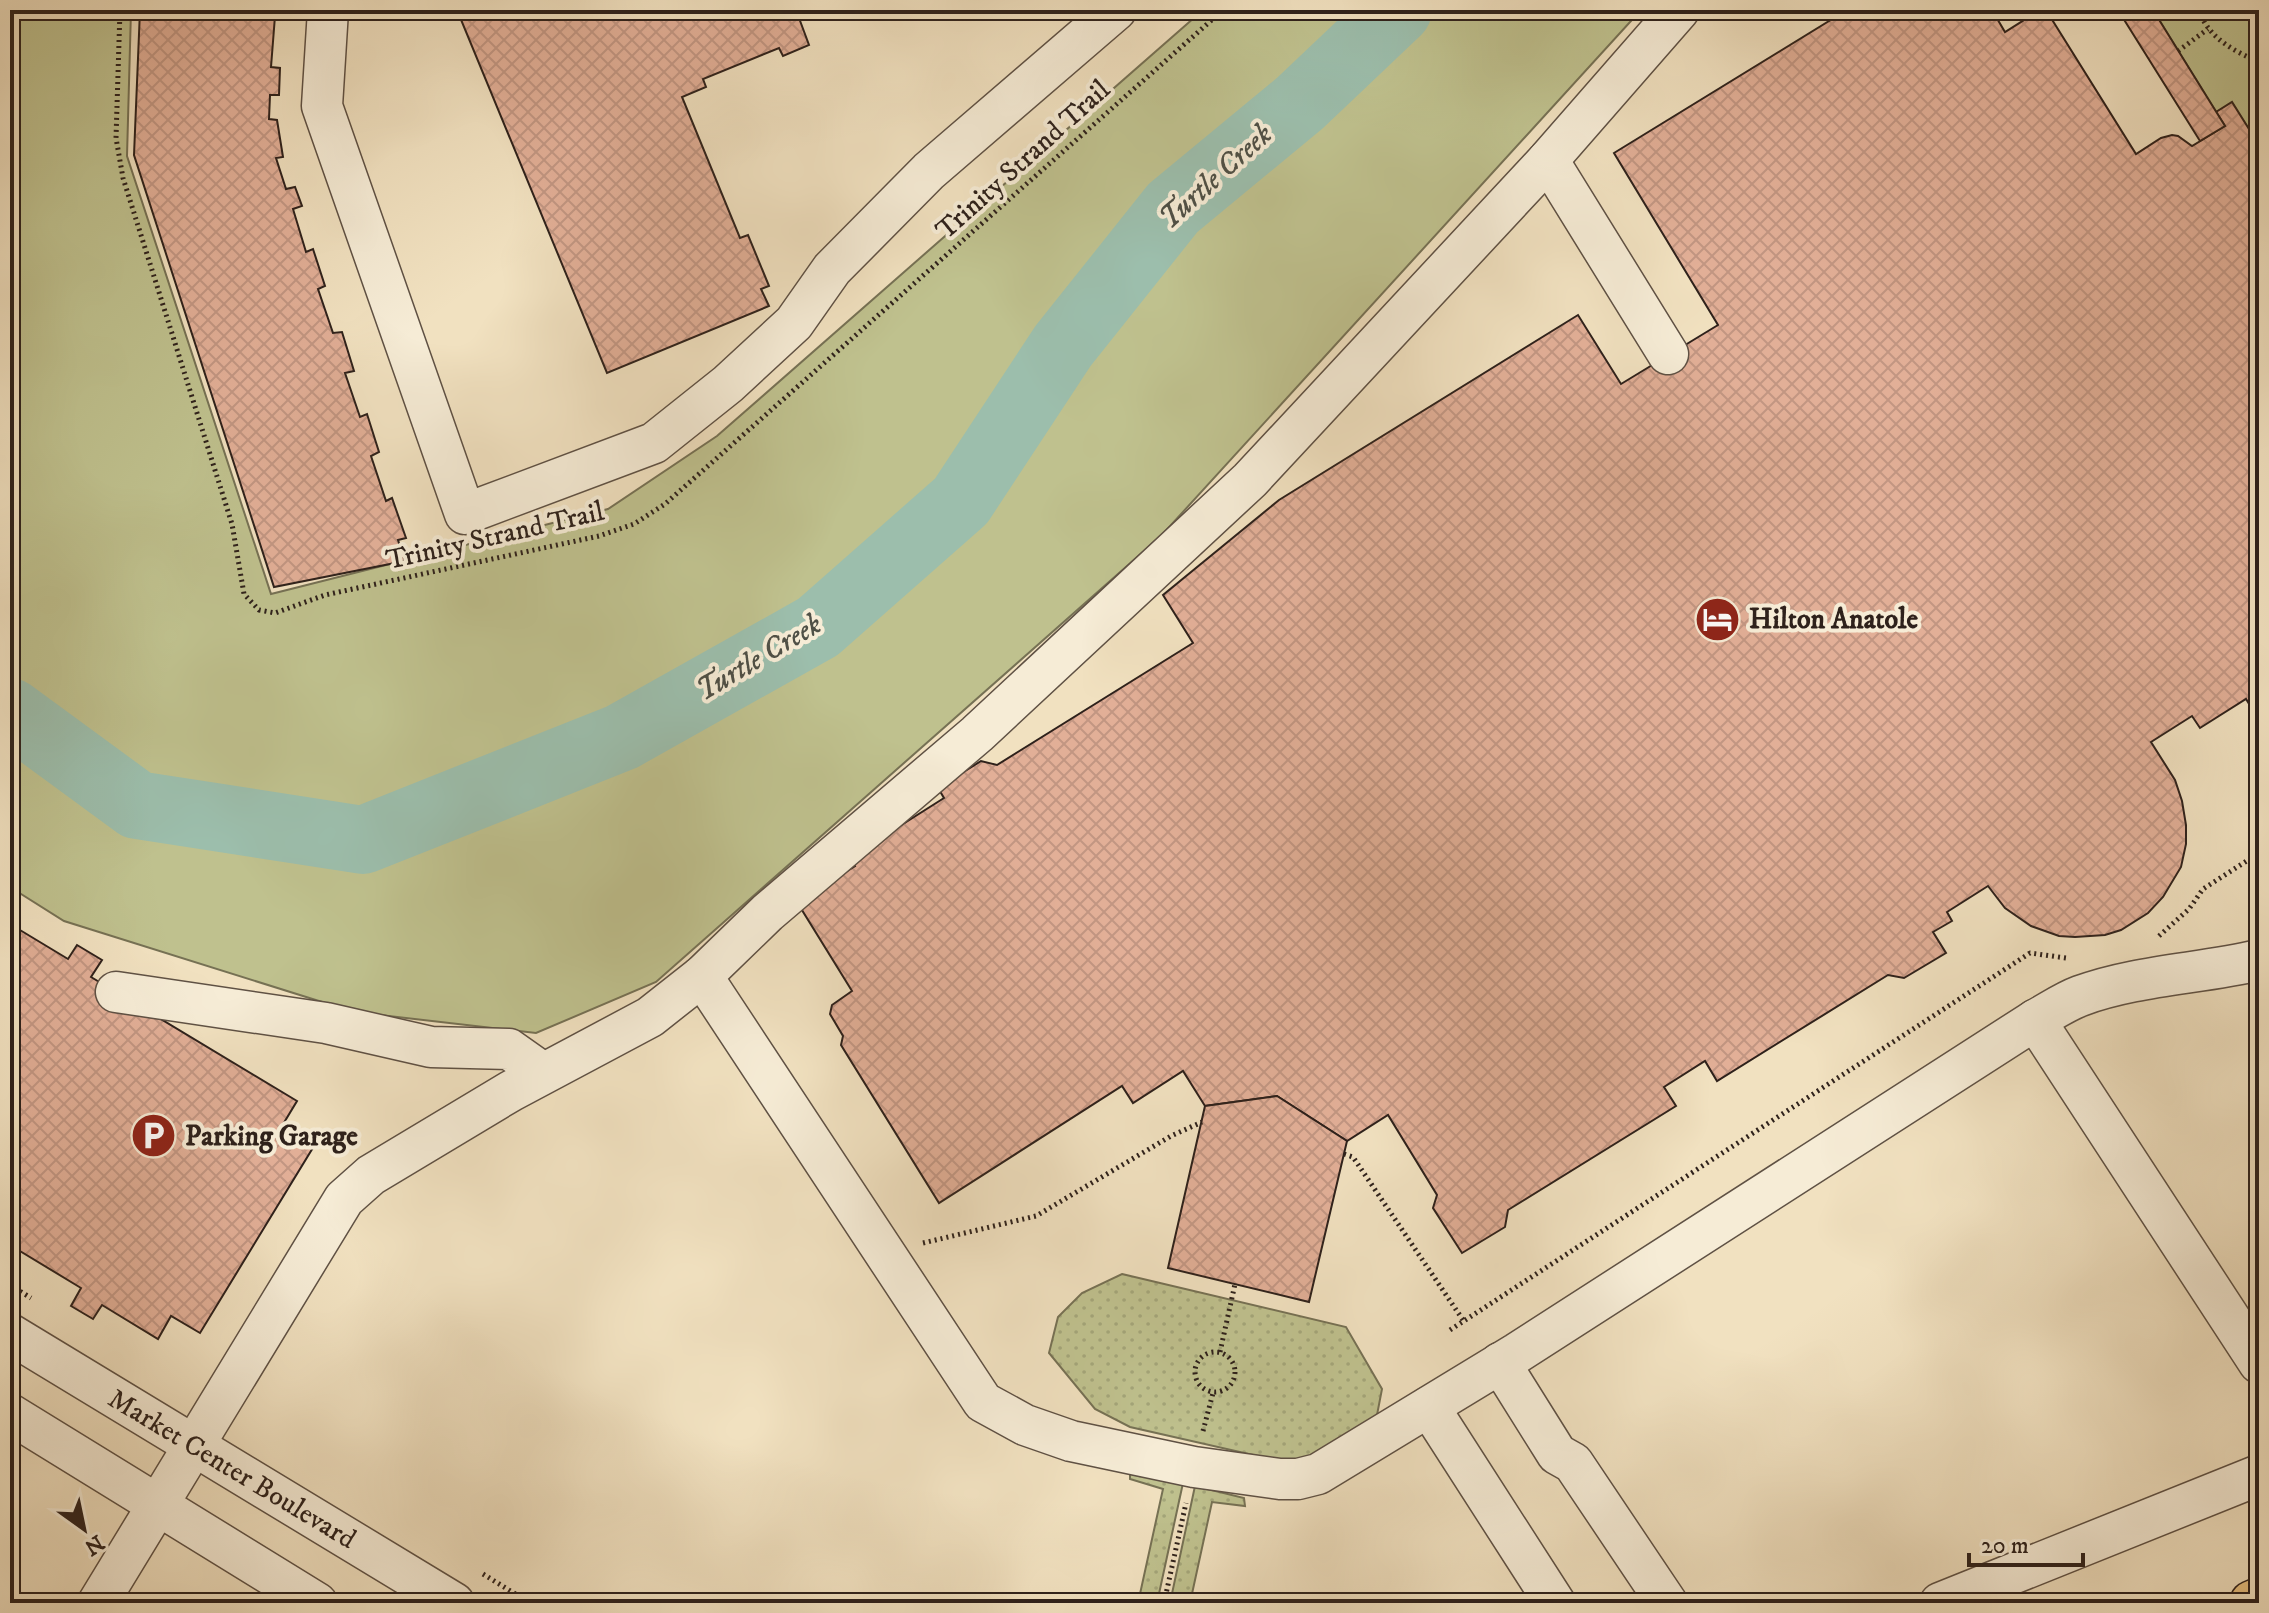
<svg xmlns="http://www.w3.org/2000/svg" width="2269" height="1613" viewBox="0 0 2269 1613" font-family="'IM FELL DW Pica',serif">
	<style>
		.grass { fill: url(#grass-dots); stroke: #767154; stroke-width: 2 }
		.park { fill: #bfc18e; stroke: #767154; stroke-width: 2 }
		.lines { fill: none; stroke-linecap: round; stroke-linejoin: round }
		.river { stroke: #9cbeac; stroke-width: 68 }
		.building { fill: url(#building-cross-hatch); stroke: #2e211b; stroke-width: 2 }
		.minor-casing { stroke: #5f5144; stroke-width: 43 }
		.major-casing { stroke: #2e211b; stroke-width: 47 }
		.path { stroke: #2e211b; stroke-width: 5; stroke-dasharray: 2 4; stroke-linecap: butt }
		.minor { stroke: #f6ecd6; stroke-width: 40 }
		.major { stroke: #e8c080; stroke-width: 44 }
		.labels { text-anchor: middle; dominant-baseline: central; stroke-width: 8; stroke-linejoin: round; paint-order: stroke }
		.street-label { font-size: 28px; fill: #2e211b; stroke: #f6ecd6 }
		.poi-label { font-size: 28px; font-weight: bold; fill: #2e211b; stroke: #f6ecd6; text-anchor: start }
		.water-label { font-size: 30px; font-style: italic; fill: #4f5046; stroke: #f6ecd6 }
	</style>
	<defs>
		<pattern id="grass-dots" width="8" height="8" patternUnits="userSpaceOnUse" patternTransform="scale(2)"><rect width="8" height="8" fill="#bfc18e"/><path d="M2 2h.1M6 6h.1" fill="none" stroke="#a4a67a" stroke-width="1.8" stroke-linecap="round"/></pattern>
		<pattern id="building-cross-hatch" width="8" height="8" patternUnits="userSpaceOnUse" patternTransform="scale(2)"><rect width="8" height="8" fill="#e2af97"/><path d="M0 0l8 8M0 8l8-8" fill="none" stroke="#c29682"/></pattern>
	</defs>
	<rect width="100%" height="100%" fill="#f1e1c0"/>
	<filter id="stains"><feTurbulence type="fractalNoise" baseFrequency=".0025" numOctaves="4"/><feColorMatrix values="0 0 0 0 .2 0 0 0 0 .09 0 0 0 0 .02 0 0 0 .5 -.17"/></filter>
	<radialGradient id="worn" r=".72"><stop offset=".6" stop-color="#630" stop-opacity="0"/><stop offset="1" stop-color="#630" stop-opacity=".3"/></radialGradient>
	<g class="grass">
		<polygon points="1122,1274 1346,1327 1382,1389 1377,1415 1348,1439 1293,1464 1130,1427 1095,1409 1049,1353 1058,1317 1082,1293"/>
		<polygon points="1130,1474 1183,1483 1157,1603 1138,1603 1163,1489 1130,1479"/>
		<polygon points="1195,1486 1244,1498 1245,1506 1212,1502 1190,1603 1170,1603"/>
	</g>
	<g class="park">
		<polygon points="10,10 131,10 127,156 271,594 608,509 717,436 1203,10 1641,10 1161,536 656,982 536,1033 354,1012 64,921 10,887"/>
		<polygon points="2153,10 2259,10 2259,145 2232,103 2216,112"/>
	</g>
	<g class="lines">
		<polyline class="river" points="10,712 137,805 363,840 622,737 818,627 961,501 1063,346 1173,208 1300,103 1398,10"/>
	</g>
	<g class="building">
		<polygon points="140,10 284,10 284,17 275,16 271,67 280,68 279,95 270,95 269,119 277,120 283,157 276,158 286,189 295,187 302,206 293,209 306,252 313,249 325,286 318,289 333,333 342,332 354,371 345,373 360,417 367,414 379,452 371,456 386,501 392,498 406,538 398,540 405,561 274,587 134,155"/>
		<polygon points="457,10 796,10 809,45 783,56 779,48 703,79 706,87 682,97 740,238 748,235 769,286 761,289 769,306 607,373"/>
		<polygon points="1847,10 1992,10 2005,32 2040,10 2046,10 2136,154 2161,138 2172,135 2178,136 2192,146 2225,126 2216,112 2232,102 2259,145 2259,720 2246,699 2200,728 2192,716 2151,742 2175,780 2182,801 2186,825 2186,844 2181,867 2163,897 2148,913 2121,930 2105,935 2075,937 2059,936 2031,926 2005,908 1988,886 1947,912 1952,921 1933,932 1946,953 1904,978 1888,975 1717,1081 1705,1061 1664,1087 1676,1106 1508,1210 1505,1227 1462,1253 1433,1208 1437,1195 1388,1115 1347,1141 1277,1096 1205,1106 1183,1071 1133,1103 1122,1086 939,1203 841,1045 843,1036 830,1014 832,1005 852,991 797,902 855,866 851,857 944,798 938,788 981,761 997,765 1193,643 1163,595 1279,500 1578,315 1621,384 1718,325 1614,153"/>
		<polygon points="2118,10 2153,10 2225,126 2200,141"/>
		<polygon points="10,924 68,959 77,945 102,960 91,977 297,1101 282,1126 314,1146 200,1333 171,1316 158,1339 102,1305 93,1319 71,1306 81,1288 10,1245"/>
		<polygon points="1277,1096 1347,1141 1309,1302 1168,1268 1205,1106"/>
	</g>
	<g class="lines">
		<defs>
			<g id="minor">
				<polyline points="328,10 322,106 465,514 654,443 728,384 794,323 832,269 929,171 1116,10"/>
				<polyline points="1548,160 1668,354"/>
				<path d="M702 976 983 1402 1025 1425 1071 1441 1194 1467 1280 1479H1298L1318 1474 1517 1353 2035 1020C2050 1012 2064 1002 2080 996 2137 975 2200 974 2259 960"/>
				<polyline points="116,992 326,1023 431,1047 509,1049 543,1073"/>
				<polyline points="2035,1020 2259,1363"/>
				<polyline points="10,1334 454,1603"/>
				<polyline points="1500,1363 1557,1454 1573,1463 1667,1603"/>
				<polyline points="1429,1407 1555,1603"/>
				<polyline points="10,1414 317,1603"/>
				<polyline points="98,1603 344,1199 371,1175 511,1091 650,1017 702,976 767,913 977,734 1250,480 1548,160 1679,10"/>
				<polyline points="1940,1603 2259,1475"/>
			</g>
			<polyline id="major" points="2252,1603 2259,1600"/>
		</defs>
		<use href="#minor" class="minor-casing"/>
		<use href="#major" class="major-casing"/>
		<g class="path">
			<polyline points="120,10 116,138 123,178 232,524 244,594 259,610 275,613 325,595 599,536 634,524 665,504 1223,10"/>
			<path d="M2199 10C2208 38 2234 51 2259 62"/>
			<polyline points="2178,51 2208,29"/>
			<polyline points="2159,936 2189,909 2203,889 2259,853"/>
			<polyline points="1344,1154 1353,1157 1463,1320"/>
			<polyline points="923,1243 1036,1216 1171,1136 1202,1122"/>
			<polyline points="10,1285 31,1298"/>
			<polyline points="1450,1330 2030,953 2066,958"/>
			<circle cx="1215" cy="1372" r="20"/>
			<polyline points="1220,1352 1235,1284"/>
			<polyline points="1203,1431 1213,1393"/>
			<polyline points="483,1574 530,1603"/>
			<polyline points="1164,1603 1186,1503"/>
		</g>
		<use href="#minor" class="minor"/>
		<use href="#major" class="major"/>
	</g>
	<defs>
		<symbol id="hotel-disc" viewBox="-11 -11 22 22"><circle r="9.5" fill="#8f2418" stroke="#f6ecd6"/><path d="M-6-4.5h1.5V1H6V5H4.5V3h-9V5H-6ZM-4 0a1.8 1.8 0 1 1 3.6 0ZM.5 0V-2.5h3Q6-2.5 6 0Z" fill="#fff"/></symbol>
		<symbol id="parking-disc" viewBox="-11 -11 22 22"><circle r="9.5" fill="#8f2418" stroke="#f6ecd6"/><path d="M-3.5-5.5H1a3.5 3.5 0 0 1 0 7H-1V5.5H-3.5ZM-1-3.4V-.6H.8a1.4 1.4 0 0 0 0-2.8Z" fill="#fff"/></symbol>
	</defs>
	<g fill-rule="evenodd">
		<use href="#hotel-disc" x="1692" y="594" width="51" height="51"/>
		<use href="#parking-disc" x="128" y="1110" width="51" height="51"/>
	</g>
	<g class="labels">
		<g class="street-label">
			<text transform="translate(1023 160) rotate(-42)">Trinity Strand Trail</text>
			<text transform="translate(495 536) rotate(-13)">Trinity Strand Trail</text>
			<text transform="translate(232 1469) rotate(31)">Market Center Boulevard</text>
		</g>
		<g class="poi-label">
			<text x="1749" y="619">Hilton Anatole</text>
			<text x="185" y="1136">Parking Garage</text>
		</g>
		<g class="water-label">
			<text transform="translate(1216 177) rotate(-42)">Turtle Creek</text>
			<text transform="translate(759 658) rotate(-31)">Turtle Creek</text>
		</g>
	</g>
	<rect width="2269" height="1613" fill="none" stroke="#f1e1c0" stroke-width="40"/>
	<rect x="12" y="12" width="2245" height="1589" fill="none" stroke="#2e211b" stroke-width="4"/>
	<rect x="20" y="20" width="2229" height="1573" fill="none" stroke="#2e211b" stroke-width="2"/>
	<g transform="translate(84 1529) rotate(147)" stroke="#f6ecd6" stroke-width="6" paint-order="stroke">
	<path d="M0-6L14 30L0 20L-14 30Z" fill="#2e211b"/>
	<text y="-12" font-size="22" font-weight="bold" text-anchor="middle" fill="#2e211b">N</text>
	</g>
	<path d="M1969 1553v12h114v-12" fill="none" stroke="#2e211b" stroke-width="4"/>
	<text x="1981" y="1553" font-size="24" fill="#2e211b" stroke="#f6ecd6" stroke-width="6" paint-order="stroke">20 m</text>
	<rect width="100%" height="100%" filter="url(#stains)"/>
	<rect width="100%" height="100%" fill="url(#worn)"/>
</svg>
